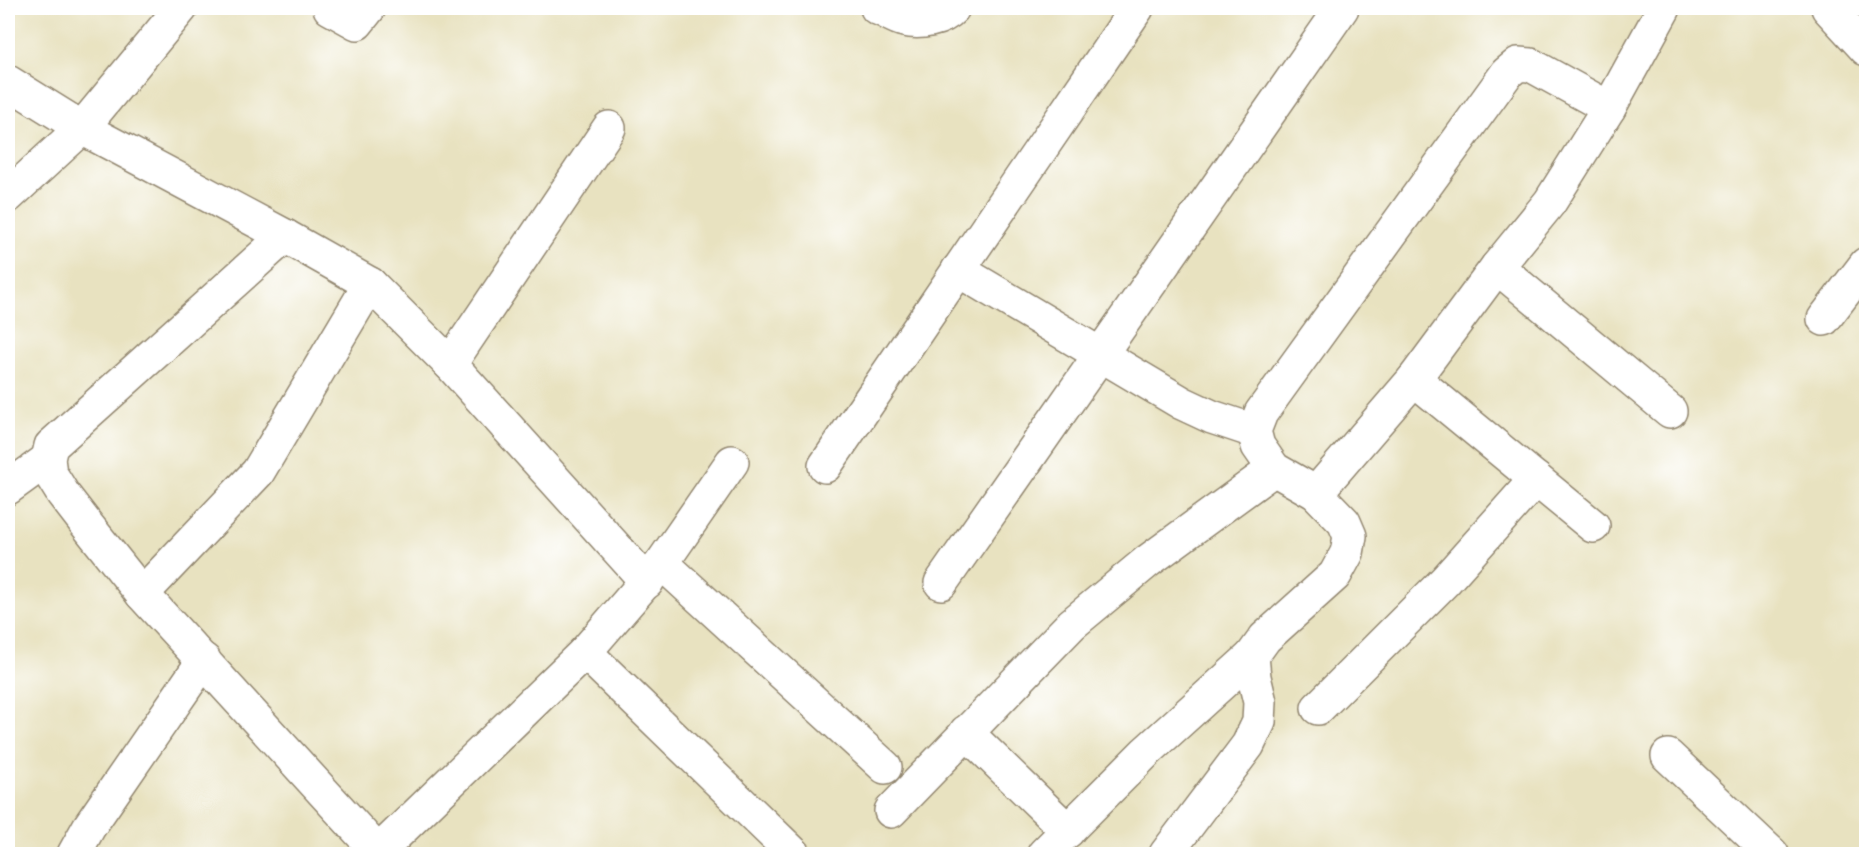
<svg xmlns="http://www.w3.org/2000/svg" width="1874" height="862" viewBox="0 0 1874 862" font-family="Caveat,sans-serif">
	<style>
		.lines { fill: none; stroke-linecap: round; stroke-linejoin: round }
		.street-casing { stroke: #92866f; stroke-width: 36 }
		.street { stroke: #fff; stroke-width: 33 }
	</style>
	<rect width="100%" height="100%" fill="#fff"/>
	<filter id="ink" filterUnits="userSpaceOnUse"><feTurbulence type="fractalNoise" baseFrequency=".0167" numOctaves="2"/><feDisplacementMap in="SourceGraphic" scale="12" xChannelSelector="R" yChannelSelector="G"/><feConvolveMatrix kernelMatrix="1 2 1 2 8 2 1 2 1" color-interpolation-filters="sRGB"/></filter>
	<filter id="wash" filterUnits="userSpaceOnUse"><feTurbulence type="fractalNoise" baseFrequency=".008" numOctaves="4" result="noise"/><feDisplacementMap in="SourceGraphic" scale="24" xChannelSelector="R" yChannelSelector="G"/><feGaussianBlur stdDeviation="1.35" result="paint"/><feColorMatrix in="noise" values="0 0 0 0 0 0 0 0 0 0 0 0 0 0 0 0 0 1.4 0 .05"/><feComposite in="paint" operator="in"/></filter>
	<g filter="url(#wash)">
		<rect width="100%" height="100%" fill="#e8e2c0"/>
	</g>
	<g filter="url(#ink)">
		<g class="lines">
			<defs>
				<g id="street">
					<polyline points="330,8 357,23 369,8"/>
					<path d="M877 8C886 11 895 18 904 20 920 24 942 20 953 8"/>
					<polyline points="1828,8 1866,49"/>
					<polyline points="8,82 82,128 285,236 370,284 450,364 647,582"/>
					<polyline points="8,196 82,128 181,8"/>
					<polyline points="285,236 51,446 48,459 50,473 63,494 87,525 142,594 380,854"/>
					<polyline points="1497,267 1670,411"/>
					<polyline points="958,270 1182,403 1212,417 1254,431"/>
					<polyline points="1824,319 1866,264"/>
					<polyline points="450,364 609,128"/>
					<polyline points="1414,379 1593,526"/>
					<polyline points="825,466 1137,8"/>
					<polyline points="8,488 48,459"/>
					<polyline points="1316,493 1274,469 1258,446 1254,431 1261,413 1507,73 1518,64 1531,65 1609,108"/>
					<polyline points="662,563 885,767"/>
					<polyline points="941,583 1342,8"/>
					<polyline points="142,594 258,472 370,284"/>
					<polyline points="585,652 794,854"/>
					<polyline points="1318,708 1445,581 1536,479"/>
					<polyline points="966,732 1068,831"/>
					<polyline points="1668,756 1772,854"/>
					<polyline points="891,811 1072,624 1148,561 1274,469"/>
					<polyline points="378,852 585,652 662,563 732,462"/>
					<polyline points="74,854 89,827 204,660"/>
					<polyline points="1044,854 1146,752 1252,656"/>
					<polyline points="1166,854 1248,745 1259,722 1260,702 1254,677 1252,656 1265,638 1335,575 1347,553 1350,536 1344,522 1316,493 1414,379 1497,267 1550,202 1609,108 1664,8"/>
				</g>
			</defs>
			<use href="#street" class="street-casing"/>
			<use href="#street" class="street"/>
		</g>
	</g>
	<rect width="1874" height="862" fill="none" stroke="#fff" stroke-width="30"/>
</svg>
